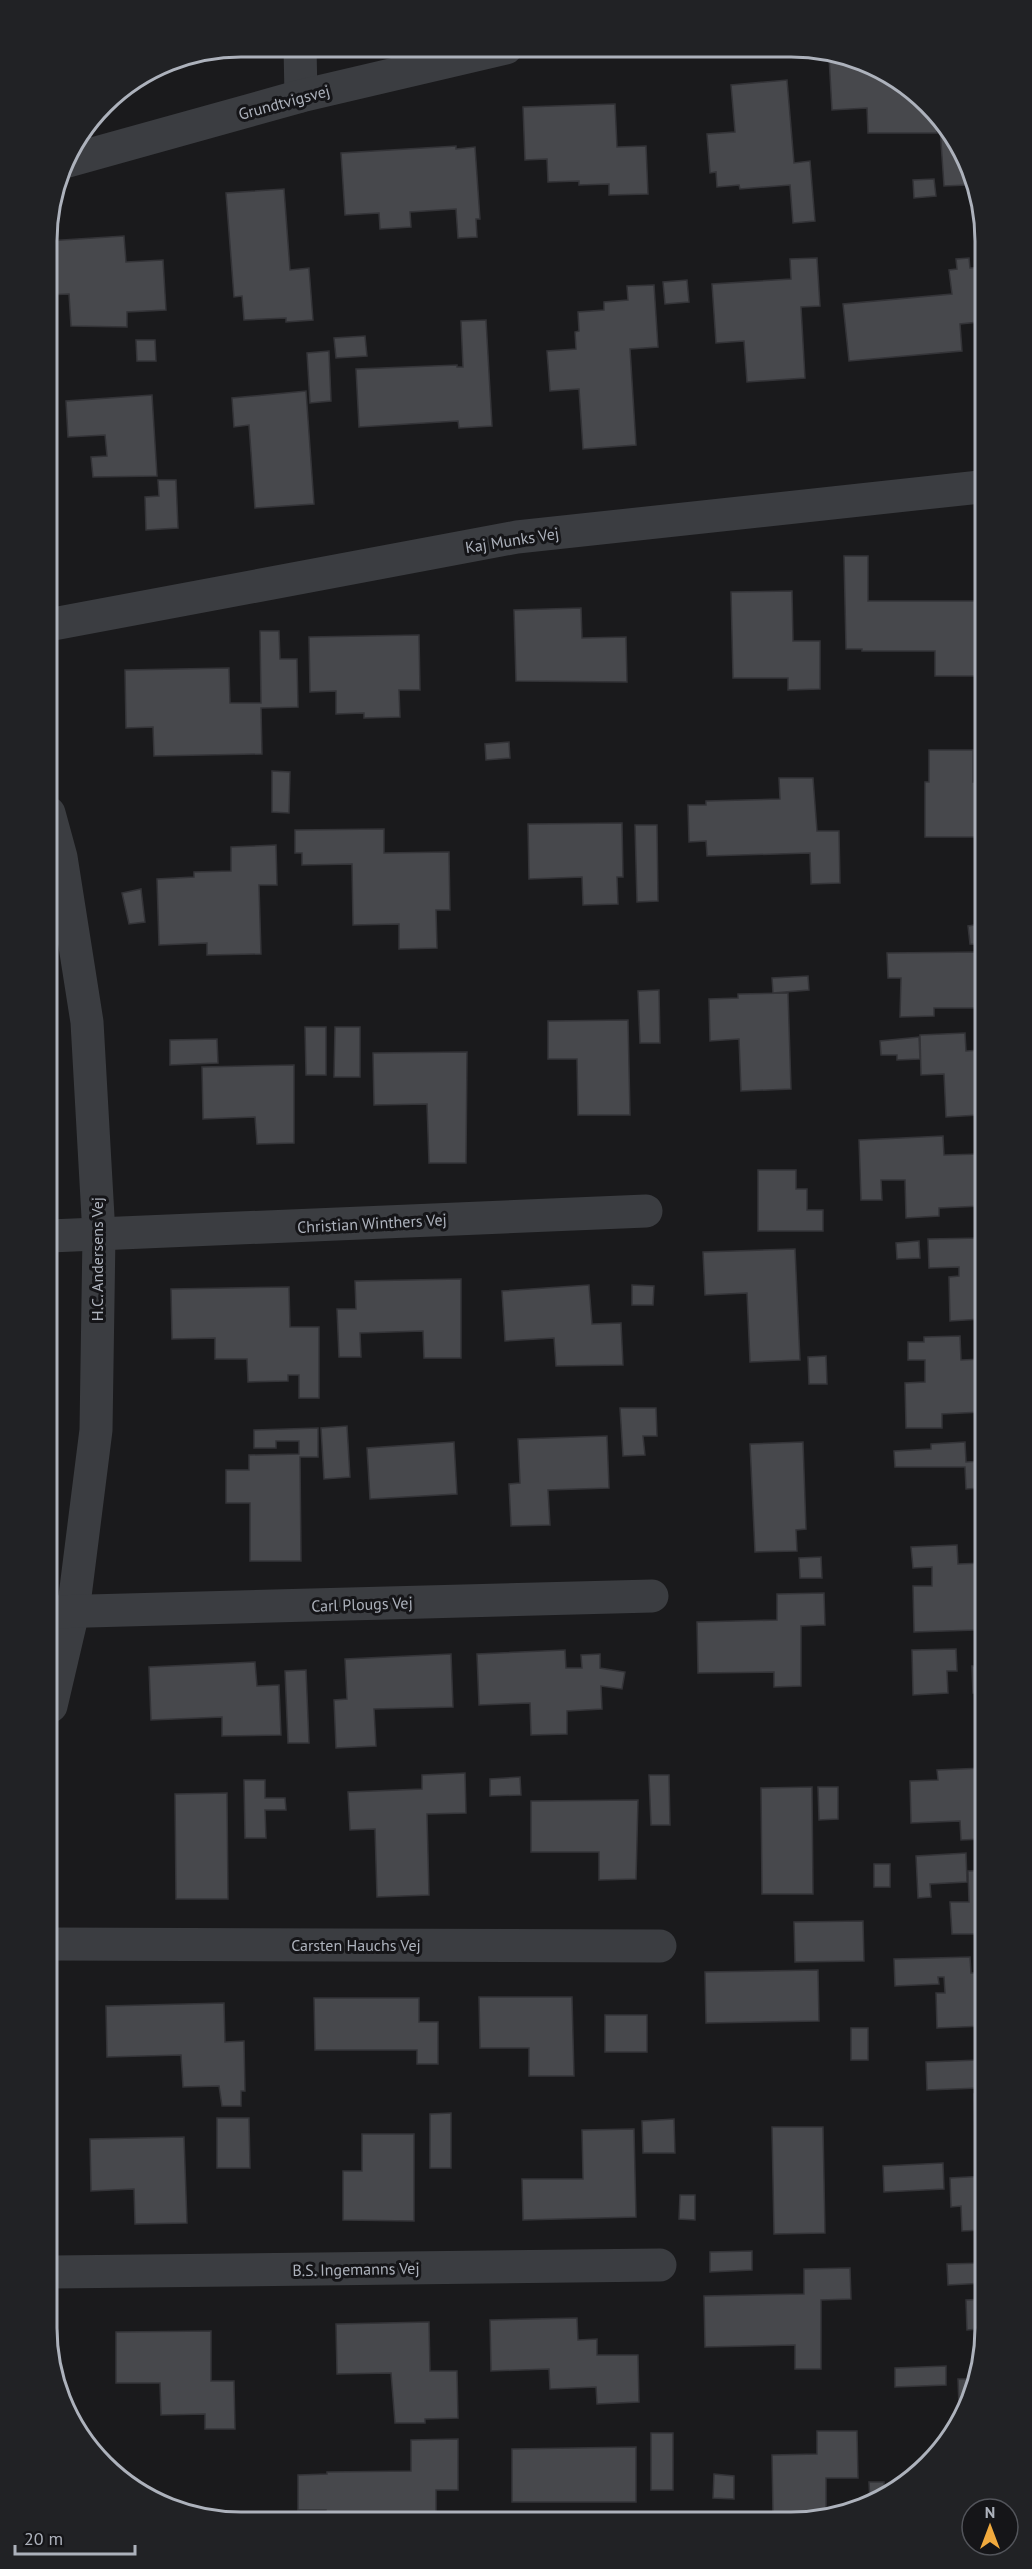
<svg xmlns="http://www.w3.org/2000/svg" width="1032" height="2569" viewBox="0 0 1032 2569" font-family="'PT Sans',sans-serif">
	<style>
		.building { fill: #47484c; stroke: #343438; stroke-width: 1.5 }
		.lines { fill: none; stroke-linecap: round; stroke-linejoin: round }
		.minor { stroke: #3b3d41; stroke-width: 33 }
		.labels { text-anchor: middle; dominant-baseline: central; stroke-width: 6; stroke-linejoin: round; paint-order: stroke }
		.street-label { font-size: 16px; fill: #adb2bc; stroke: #151518 }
		.rim { fill: none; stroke: #adb2bc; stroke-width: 3 }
	</style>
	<rect width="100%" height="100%" fill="#1a1a1c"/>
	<g class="building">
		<polygon points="841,56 920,95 936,114 937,133 868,133 867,108 832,110 829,57"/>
		<polygon points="787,80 794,163 810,161 815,221 793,223 790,185 740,189 739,185 717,187 716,172 710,173 707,134 735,132 731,85"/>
		<polygon points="615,104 617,147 646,146 648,194 609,195 609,184 579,185 579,181 548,182 547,159 525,160 523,107"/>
		<polygon points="940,127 946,127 959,143 966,159 967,185 944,186"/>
		<polygon points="456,146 456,149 475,147 480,219 476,219 477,237 458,238 456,209 410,212 411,227 380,229 379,213 345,215 341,153"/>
		<polygon points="934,179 936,196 914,198 913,180"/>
		<polygon points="284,189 290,270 309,268 313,320 286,322 286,318 244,320 242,296 234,297 226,193"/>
		<polygon points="124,236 126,262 163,260 166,310 127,312 127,327 71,326 69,294 47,295 47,241"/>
		<polygon points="817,258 820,306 801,307 805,378 747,382 744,341 716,343 712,284 791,279 790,259"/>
		<polygon points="969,258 970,268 979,267 979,322 960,324 962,351 849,361 843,304 952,294 949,270 957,269 956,259"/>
		<polygon points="687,280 689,302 665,304 663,282"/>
		<polygon points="654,285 658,347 630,349 636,445 583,449 579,389 550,391 547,351 576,349 575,332 579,331 578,312 604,310 604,302 628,300 627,286"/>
		<polygon points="486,320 492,426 459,428 458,421 359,427 356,369 457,365 457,367 463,367 461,321"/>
		<polygon points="365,336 367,356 336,358 334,338"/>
		<polygon points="136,340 155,340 156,361 137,361"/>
		<polygon points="329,351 331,401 310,403 307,353"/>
		<polygon points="306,391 314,504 255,508 249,425 234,427 232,398"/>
		<polygon points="152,395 157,476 93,477 91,457 107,456 105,435 68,437 66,401"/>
		<polygon points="158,480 176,480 178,528 146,530 145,497 159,496"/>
		<polygon points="844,556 868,556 868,601 980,601 980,676 935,676 935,651 862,651 862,649 846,649"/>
		<polygon points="792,591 793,641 820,641 820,689 788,690 788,678 733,678 731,592"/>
		<polygon points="581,608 582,638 626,637 627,682 516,681 514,610"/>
		<polygon points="260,631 279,631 280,659 297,659 298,707 261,708 262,754 154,756 153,727 126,728 125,670 229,668 230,703 261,703"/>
		<polygon points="419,635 420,690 399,690 400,717 364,718 364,713 336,714 336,691 310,692 309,637"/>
		<polygon points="509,742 510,758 486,760 485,744"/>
		<polygon points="929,750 973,750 973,782 981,782 981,837 925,837 925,782 929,782"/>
		<polygon points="272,771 290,772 289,813 272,812"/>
		<polygon points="779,778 813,778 817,831 839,831 840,883 811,884 810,853 707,856 706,841 689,842 688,805 706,805 706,801 780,799"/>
		<polygon points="622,823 623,877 617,877 618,904 583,905 582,877 529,879 528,824"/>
		<polygon points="635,825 657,825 658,901 637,902"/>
		<polygon points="384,829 384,853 449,852 450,910 436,910 437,948 399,949 399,924 353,925 352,864 302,865 302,853 295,853 295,830"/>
		<polygon points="276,845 277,885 259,885 261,954 207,955 207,943 159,945 157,879 194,877 194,872 231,871 231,847"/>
		<polygon points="141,889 145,922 129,924 122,893"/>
		<polygon points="981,924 981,945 970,944 968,926"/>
		<polygon points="981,952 981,1008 934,1008 934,1016 900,1017 901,978 888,978 887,953"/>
		<polygon points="808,976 809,990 773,993 772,978"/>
		<polygon points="659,990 660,1043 640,1043 638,991"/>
		<polygon points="788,993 791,1089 741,1091 739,1039 710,1041 709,999 738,998 738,994"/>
		<polygon points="628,1020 630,1115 578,1115 577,1059 548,1059 548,1021"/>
		<polygon points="305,1027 326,1027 326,1075 306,1075"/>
		<polygon points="335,1027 360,1027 360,1077 334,1077"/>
		<polygon points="965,1033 966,1051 981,1050 979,1115 946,1117 944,1074 921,1075 920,1035"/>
		<polygon points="919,1037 920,1059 897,1060 897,1055 881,1055 880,1041"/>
		<polygon points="217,1039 218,1063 170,1065 170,1040"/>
		<polygon points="467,1052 466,1163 429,1163 427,1104 374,1105 373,1053"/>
		<polygon points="294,1065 294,1143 257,1144 255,1117 203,1119 202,1067"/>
		<polygon points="943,1136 944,1155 982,1154 982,1206 939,1208 939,1216 906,1218 905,1180 881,1180 882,1200 861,1200 859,1140"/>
		<polygon points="758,1170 796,1170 796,1189 807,1189 807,1210 823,1210 823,1231 758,1231"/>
		<polygon points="982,1238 982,1319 950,1321 949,1277 959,1276 959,1267 929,1268 928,1239"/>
		<polygon points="919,1241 920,1258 897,1259 896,1243"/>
		<polygon points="795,1249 800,1360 750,1362 747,1293 705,1295 703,1252"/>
		<polygon points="461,1279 461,1358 424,1358 423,1331 360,1333 361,1357 339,1357 337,1309 356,1309 355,1281"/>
		<polygon points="589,1285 592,1324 621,1323 623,1365 556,1366 554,1338 505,1341 502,1291"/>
		<polygon points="632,1285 654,1286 653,1305 632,1305"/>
		<polygon points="289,1287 290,1327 319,1327 319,1398 299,1398 299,1375 288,1375 288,1381 248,1382 247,1359 215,1359 215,1338 172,1339 171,1289"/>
		<polygon points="960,1336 961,1360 982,1359 982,1412 942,1414 942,1428 906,1428 905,1383 925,1382 925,1360 908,1360 908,1342 924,1342 924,1337"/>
		<polygon points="826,1356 827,1384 809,1384 808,1357"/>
		<polygon points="620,1408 656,1408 657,1436 643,1436 645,1455 623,1456"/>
		<polygon points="347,1426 350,1477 324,1479 321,1428"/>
		<polygon points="318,1428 318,1457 300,1457 301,1561 250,1561 250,1503 226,1503 226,1470 249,1470 249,1455 299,1454 299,1441 276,1441 276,1448 254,1448 254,1430"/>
		<polygon points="607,1436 609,1488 548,1490 550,1525 511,1526 509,1484 520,1483 518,1439"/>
		<polygon points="454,1442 457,1494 370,1499 367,1448"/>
		<polygon points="803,1442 806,1529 796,1530 797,1551 755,1552 750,1444"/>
		<polygon points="965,1442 966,1462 983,1461 983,1488 966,1489 965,1467 895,1467 894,1451 931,1449 931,1444"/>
		<polygon points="957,1545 958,1564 983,1563 983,1615 976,1616 976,1630 914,1632 913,1586 932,1586 932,1567 913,1568 911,1547"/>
		<polygon points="821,1557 822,1578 800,1578 799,1558"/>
		<polygon points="824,1593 825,1625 801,1626 801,1686 774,1687 774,1672 698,1673 697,1622 777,1620 777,1594"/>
		<polygon points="956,1649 957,1671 947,1671 948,1693 913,1695 912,1650"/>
		<polygon points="565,1650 566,1668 582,1668 581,1655 600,1654 600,1668 625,1672 622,1689 601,1686 602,1709 567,1711 567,1734 531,1735 530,1703 479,1705 477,1654"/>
		<polygon points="451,1654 453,1707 374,1709 376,1746 336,1748 334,1700 347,1699 345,1659"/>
		<polygon points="255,1662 257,1686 279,1685 281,1735 222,1736 222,1717 151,1720 149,1667"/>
		<polygon points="972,1666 983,1666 983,1693 973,1693"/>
		<polygon points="306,1670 309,1743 288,1743 285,1671"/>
		<polygon points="983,1768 984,1839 961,1840 960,1821 911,1823 910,1781 938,1780 937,1770"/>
		<polygon points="465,1773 466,1813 427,1814 429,1895 377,1897 375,1829 350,1830 348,1792 422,1789 422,1775"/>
		<polygon points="649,1775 669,1775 670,1825 651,1825"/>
		<polygon points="520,1777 521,1795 490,1796 490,1779"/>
		<polygon points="244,1780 265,1780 265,1798 285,1798 286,1810 265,1810 266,1838 245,1838"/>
		<polygon points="812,1787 813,1894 762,1894 761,1788"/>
		<polygon points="818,1787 838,1787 838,1819 819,1820"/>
		<polygon points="227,1793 228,1899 176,1899 175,1794"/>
		<polygon points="638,1800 636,1879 599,1880 599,1852 531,1852 531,1801"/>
		<polygon points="966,1853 967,1882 930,1884 931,1897 918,1898 916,1856"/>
		<rect x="874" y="1864" width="16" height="23"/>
		<polygon points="984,1870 984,1934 952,1934 950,1902 969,1902 968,1871"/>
		<polygon points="863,1921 864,1961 795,1962 794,1922"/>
		<polygon points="970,1957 971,1973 984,1973 984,2026 937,2028 936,1993 945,1993 944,1977 938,1977 939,1984 895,1986 894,1959"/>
		<polygon points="818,1970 819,2021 706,2023 705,1972"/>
		<polygon points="479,1997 572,1997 574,2076 529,2076 529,2048 480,2048"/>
		<polygon points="314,1998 419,1998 419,2022 438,2022 438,2064 417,2064 417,2050 315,2050"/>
		<polygon points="224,2003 225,2042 244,2041 245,2091 241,2091 241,2106 222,2106 219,2086 183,2087 181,2055 107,2057 106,2006"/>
		<rect x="605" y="2015" width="42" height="37"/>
		<rect x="851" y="2028" width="17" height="32"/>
		<polygon points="979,2060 980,2088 927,2090 926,2062"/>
		<polygon points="974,2094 984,2094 985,2141 975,2141"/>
		<polygon points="451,2113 451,2168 430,2168 430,2114"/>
		<polygon points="217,2118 249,2118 250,2168 217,2168"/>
		<polygon points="674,2119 675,2153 643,2153 642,2121"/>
		<polygon points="772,2127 823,2127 825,2233 774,2234"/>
		<polygon points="634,2129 636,2217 523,2220 522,2179 583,2179 582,2130"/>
		<polygon points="362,2134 414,2134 414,2221 343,2220 343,2171 362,2171"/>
		<polygon points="184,2137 187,2223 135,2224 134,2189 91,2191 90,2139"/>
		<polygon points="943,2163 944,2189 884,2192 883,2166"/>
		<polygon points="985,2176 985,2230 962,2231 961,2206 951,2207 950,2178"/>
		<polygon points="680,2195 695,2195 695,2220 679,2219"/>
		<polygon points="752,2251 752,2270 710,2272 710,2252"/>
		<polygon points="985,2263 985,2283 948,2285 947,2264"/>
		<polygon points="850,2268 851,2299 821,2300 821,2369 795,2369 795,2345 705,2347 704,2296 804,2294 804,2269"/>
		<polygon points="985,2299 985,2341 980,2343 980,2329 967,2330 966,2300"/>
		<polygon points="577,2318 578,2340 597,2339 597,2355 638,2355 639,2402 597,2404 596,2387 550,2389 549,2369 491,2371 490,2320"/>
		<polygon points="429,2322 430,2371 457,2371 458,2418 425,2419 425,2423 395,2423 391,2373 337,2374 336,2324"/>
		<polygon points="211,2331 211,2381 234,2381 235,2429 205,2429 205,2414 161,2415 160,2383 116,2383 116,2332"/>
		<polygon points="946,2366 946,2385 895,2387 895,2368"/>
		<polygon points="958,2379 976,2379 968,2407 959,2407"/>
		<polygon points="817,2431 857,2431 858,2478 826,2478 826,2516 773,2516 772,2455 817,2454"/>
		<rect x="651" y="2433" width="22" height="57"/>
		<polygon points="458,2439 458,2490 436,2490 436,2518 326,2518 326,2510 298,2510 298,2475 327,2474 327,2472 411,2471 411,2440"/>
		<polygon points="636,2447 636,2502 512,2502 512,2449"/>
		<polygon points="714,2474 734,2476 734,2499 713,2498"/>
		<polygon points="869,2482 884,2482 884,2497 870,2503"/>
	</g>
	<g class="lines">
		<g class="minor">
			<polyline points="300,47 301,96"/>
			<polyline points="64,162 301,96 506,48"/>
			<polyline points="48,625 517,537 980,487"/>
			<polyline points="49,813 61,857 87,1022 99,1235 96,1430 73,1612 51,1706"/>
			<polyline points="50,1236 646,1211"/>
			<polyline points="51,1612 652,1596"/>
			<polyline points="52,1944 660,1946"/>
			<polyline points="53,2272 660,2265"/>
		</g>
	</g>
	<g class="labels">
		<g class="street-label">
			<text transform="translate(284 102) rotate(-15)">Grundtvigsvej</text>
			<text transform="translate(512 540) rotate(-9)">Kaj Munks Vej</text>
			<text transform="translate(372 1223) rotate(-3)">Christian Winthers Vej</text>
			<text transform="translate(97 1259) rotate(-90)">H.C. Andersens Vej</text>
			<text transform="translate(362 1604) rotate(-2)">Carl Plougs Vej</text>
			<text x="356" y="1945">Carsten Hauchs Vej</text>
			<text transform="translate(356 2269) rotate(-1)">B.S. Ingemanns Vej</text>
		</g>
	</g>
	<path d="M0 0H1032V2569H0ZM241 57H791A184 184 0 0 1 975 241V2328A184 184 0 0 1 791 2512H241A184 184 0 0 1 57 2328V241A184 184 0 0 1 241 57Z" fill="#212225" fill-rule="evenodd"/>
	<path class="rim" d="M241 57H791A184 184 0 0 1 975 241V2328A184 184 0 0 1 791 2512H241A184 184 0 0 1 57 2328V241A184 184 0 0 1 241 57Z"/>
	<g transform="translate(990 2527)"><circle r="28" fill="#151518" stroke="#52545a" stroke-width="1.5"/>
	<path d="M0-4.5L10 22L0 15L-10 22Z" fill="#f1aa3e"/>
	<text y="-9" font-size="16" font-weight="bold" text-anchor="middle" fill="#adb2bc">N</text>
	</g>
	<path d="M15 2545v9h120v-9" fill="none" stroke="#adb2bc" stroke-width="3"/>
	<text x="24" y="2545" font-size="18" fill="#adb2bc" stroke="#151518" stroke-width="4.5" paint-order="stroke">20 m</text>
</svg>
